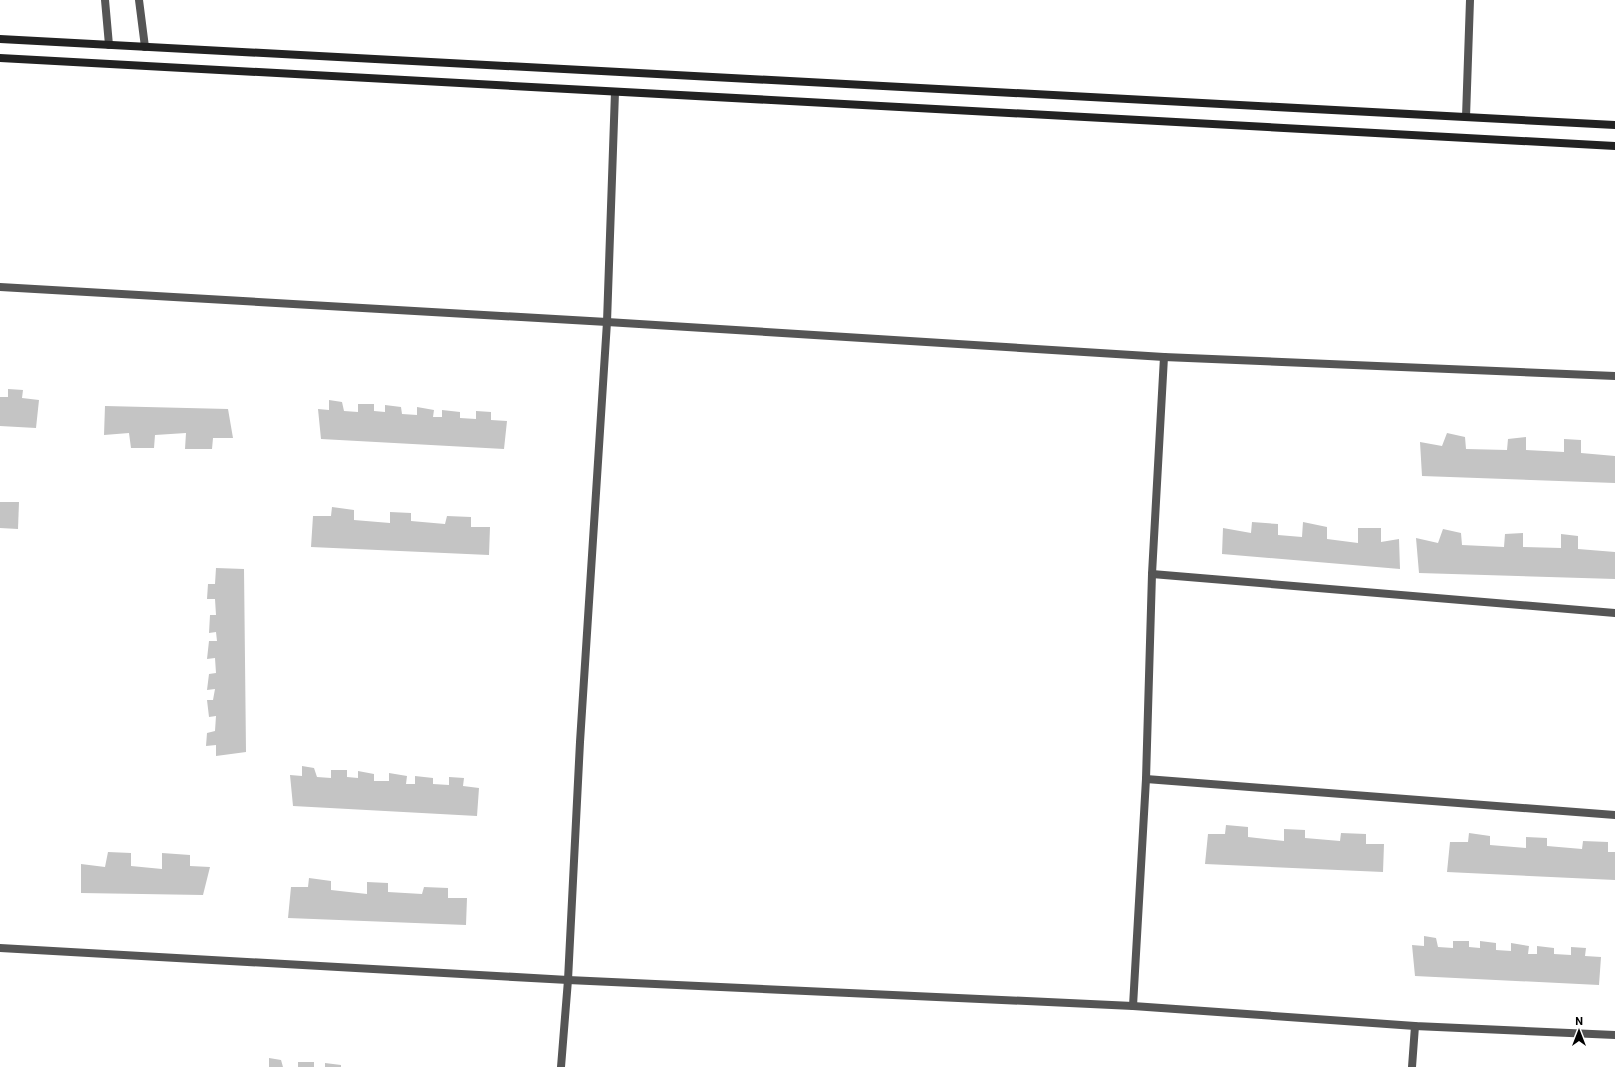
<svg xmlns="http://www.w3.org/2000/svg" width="1615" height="1067" viewBox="0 0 1615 1067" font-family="Roboto,sans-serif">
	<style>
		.building { fill: #c4c4c4 }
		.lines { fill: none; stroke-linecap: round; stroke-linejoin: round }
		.street { stroke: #555; stroke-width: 8 }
		.secondary { stroke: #222; stroke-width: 8 }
	</style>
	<rect width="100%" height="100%" fill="#fff"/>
	<g class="building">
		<polygon points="8,389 23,390 22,398 39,400 36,428 0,426 0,397 8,397"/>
		<polygon points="329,400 342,402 344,411 358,412 358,404 374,404 374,411 385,412 385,405 401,407 402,414 417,415 417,407 434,410 433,417 442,417 442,410 460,412 460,418 476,419 476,411 491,412 491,420 507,421 504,449 321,439 318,409 329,410"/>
		<polygon points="105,406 228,409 233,438 213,438 212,449 185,449 186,433 155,435 154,448 131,448 129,433 104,435"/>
		<polygon points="1447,433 1465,437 1466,449 1507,450 1508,439 1526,437 1526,450 1564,452 1564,439 1581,440 1581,453 1615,456 1615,483 1422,476 1420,442 1442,446"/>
		<polygon points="0,502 19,502 18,529 0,528"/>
		<polygon points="332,507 354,510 354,520 390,523 390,512 411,513 411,521 445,524 447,516 471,517 471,527 490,527 489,555 311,547 313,516 331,516"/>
		<polygon points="1252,522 1278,524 1278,535 1302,537 1303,522 1327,527 1327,539 1358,543 1358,528 1381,528 1381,542 1399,539 1400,569 1222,554 1223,528 1251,533"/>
		<polygon points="1443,529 1461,533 1462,545 1504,547 1505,534 1523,533 1523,547 1561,548 1561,534 1578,536 1578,549 1615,552 1615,579 1419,573 1416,538 1438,543"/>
		<polygon points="216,568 244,569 246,752 216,756 216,745 206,746 207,733 215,731 216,716 209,717 207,700 213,700 215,689 207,690 209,674 216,673 215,658 207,659 209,641 217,641 216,632 209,633 210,615 216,615 215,599 207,599 208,584 215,584"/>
		<polygon points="302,766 314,768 317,777 331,778 331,770 347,770 347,777 358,778 358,771 374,774 374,781 389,781 389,773 407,776 406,784 415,784 415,776 433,778 433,784 449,785 449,777 464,778 463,786 479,788 477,816 293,806 290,775 302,776"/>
		<polygon points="1226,825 1248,827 1248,837 1284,841 1284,829 1305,830 1305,838 1340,841 1341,833 1366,834 1366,844 1384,844 1383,872 1205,864 1208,834 1225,834"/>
		<polygon points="1469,833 1490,836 1490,845 1526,848 1526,837 1547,838 1547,846 1582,849 1583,841 1608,842 1608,852 1615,852 1615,880 1447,872 1450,842 1468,842"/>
		<polygon points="108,852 131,853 131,866 162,869 162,853 190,855 190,866 210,867 203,895 81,893 81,864 105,867"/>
		<polygon points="309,878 331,881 331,890 367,894 367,882 388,883 388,892 422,894 424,887 448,888 448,898 467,898 466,925 288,918 291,887 308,887"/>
		<polygon points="1424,936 1436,938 1438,947 1453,948 1453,941 1469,941 1469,947 1480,948 1480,941 1496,943 1496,950 1511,951 1511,943 1529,946 1528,954 1537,954 1537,946 1554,948 1554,954 1571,955 1571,947 1586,948 1585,956 1601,957 1599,985 1415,976 1412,945 1424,946"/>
		<polygon points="269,1058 281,1060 283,1067 269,1067"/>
		<rect x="298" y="1062" width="16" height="5"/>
		<polygon points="325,1063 341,1065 341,1067 325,1067"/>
	</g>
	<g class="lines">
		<g class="street">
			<polyline points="105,0 109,45"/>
			<polyline points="139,0 145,47"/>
			<polyline points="1466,117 1470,0"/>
			<polyline points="0,287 607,322 1164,357 1615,376"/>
			<polyline points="1152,574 1615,613"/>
			<polyline points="1146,779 1615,815"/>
			<polyline points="0,948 568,980 1133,1006 1415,1026 1615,1035"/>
			<polyline points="1133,1006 1146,779 1152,574 1164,357"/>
			<polyline points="561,1067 568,980 580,742 607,322 615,92"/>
			<polyline points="1412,1067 1415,1026"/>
		</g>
		<g class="secondary">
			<polyline points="0,39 1615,125"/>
			<polyline points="0,58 1615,146"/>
		</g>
	</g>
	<g transform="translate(1579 1031)" stroke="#ffffff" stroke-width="3" paint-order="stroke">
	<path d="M0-3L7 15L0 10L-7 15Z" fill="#000000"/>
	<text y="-6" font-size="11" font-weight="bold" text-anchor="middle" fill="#000000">N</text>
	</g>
</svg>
